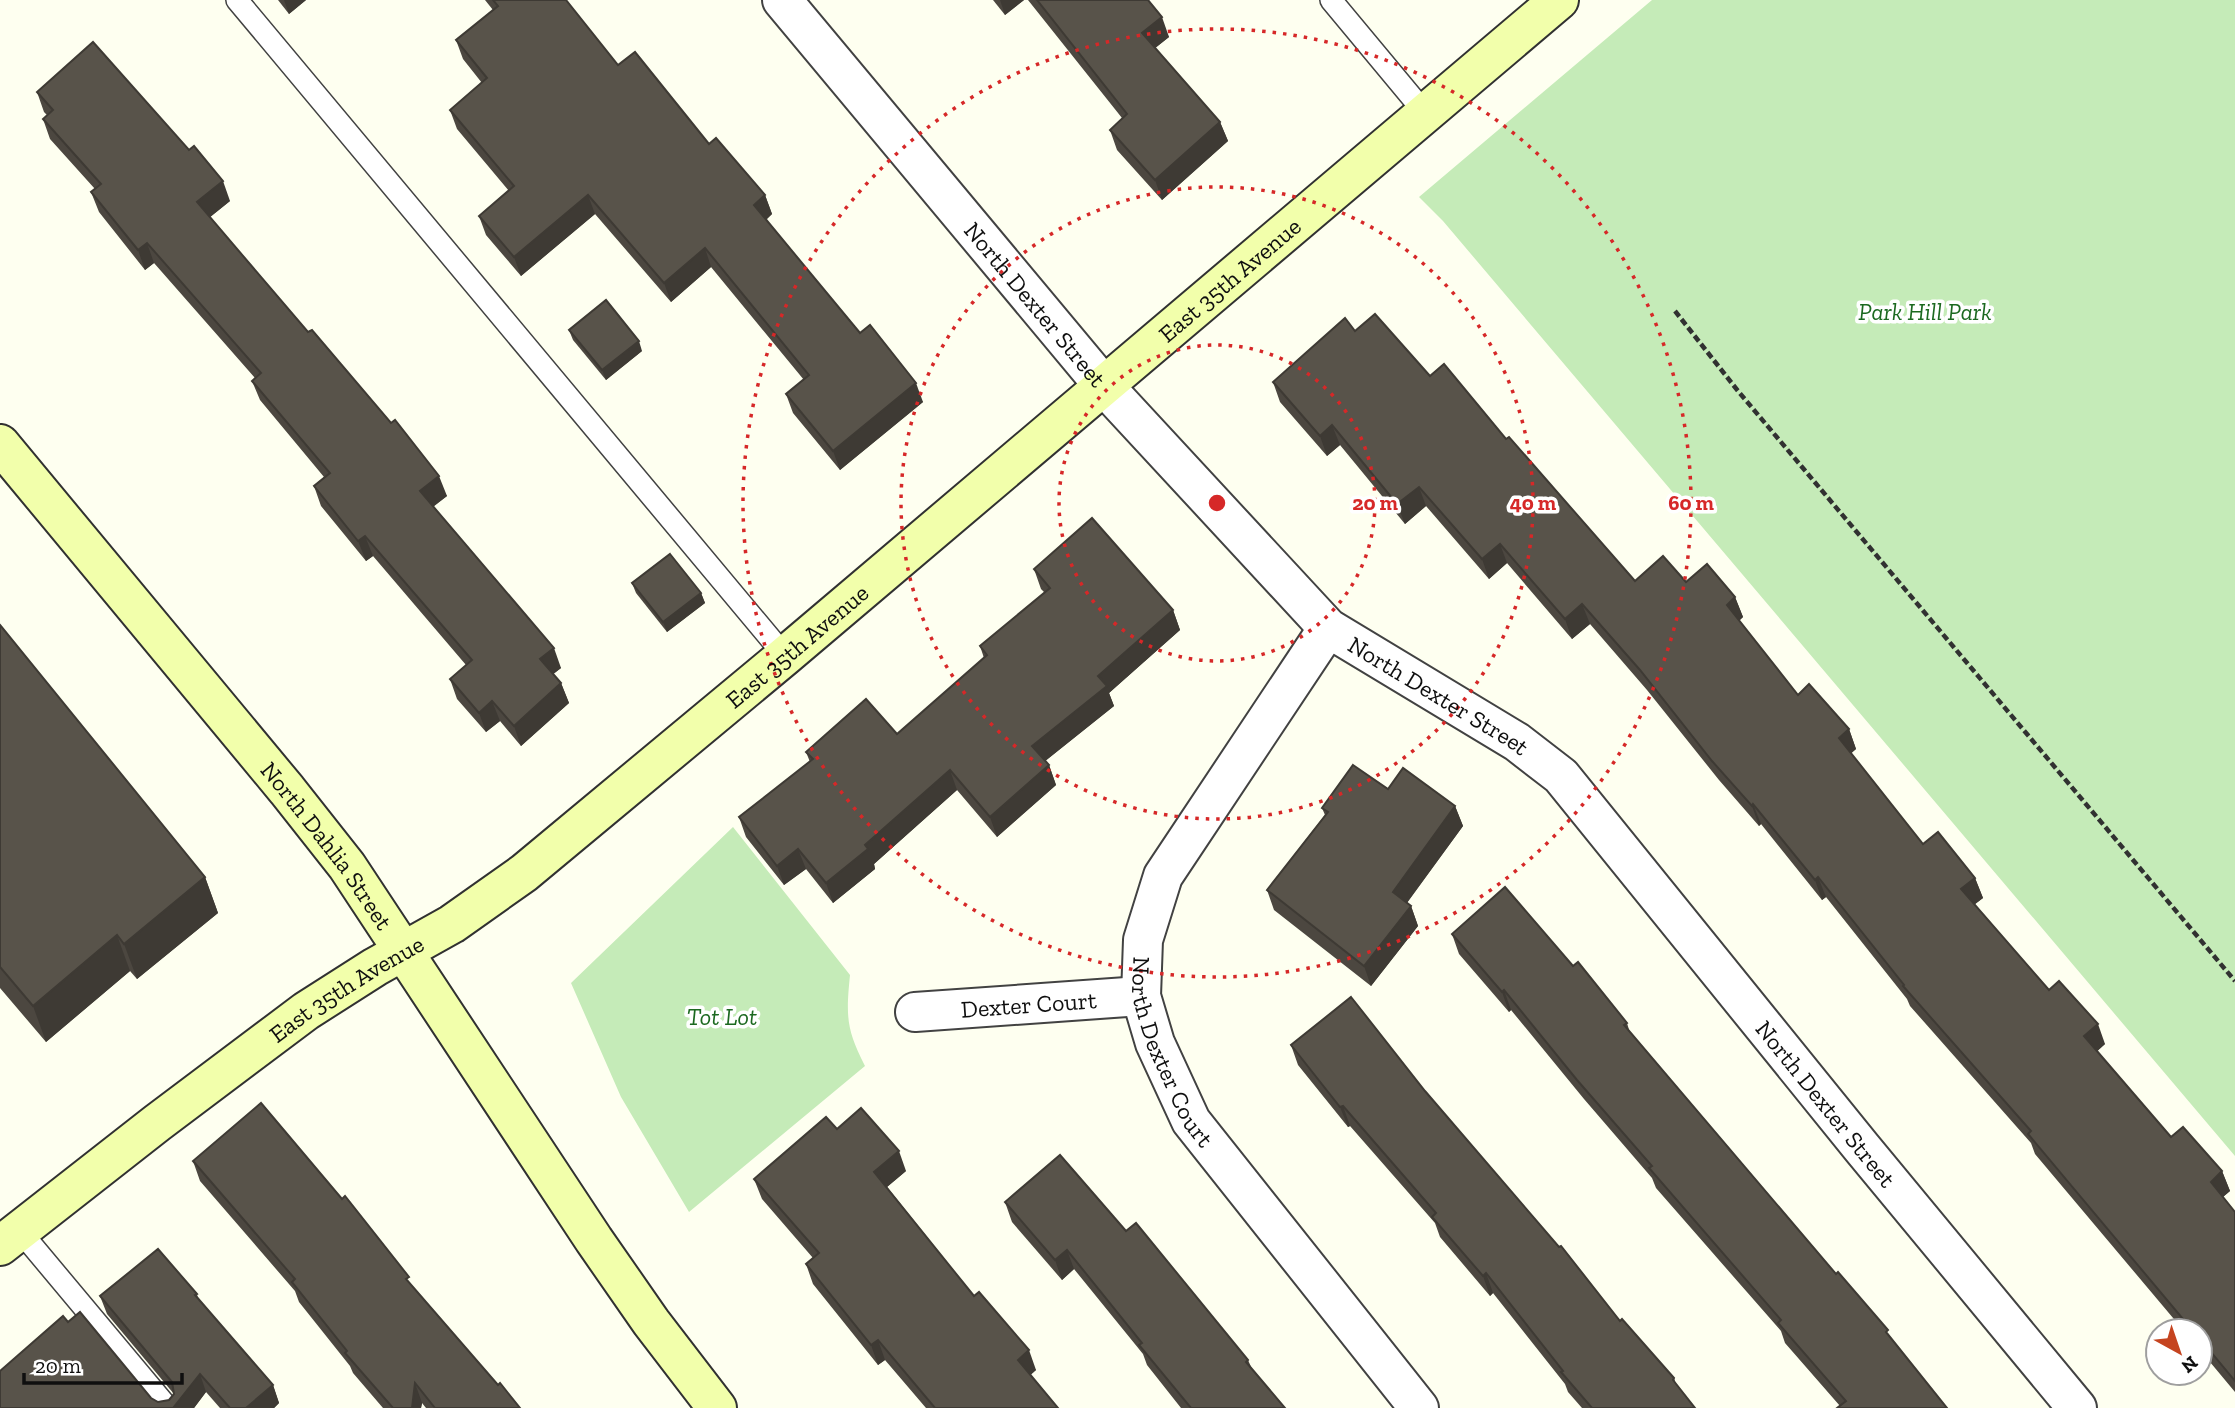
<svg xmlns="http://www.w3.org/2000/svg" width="2235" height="1408" viewBox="0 0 2235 1408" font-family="'Zilla Slab',serif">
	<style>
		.green { fill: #c5ebb8 }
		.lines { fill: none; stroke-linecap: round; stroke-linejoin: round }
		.lane-casing { stroke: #424242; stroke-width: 24 }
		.street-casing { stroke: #424242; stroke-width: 42 }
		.secondary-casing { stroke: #313131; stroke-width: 42 }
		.path { stroke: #313131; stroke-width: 4.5; stroke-dasharray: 7 3.5; stroke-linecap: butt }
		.lane { stroke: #fff; stroke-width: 21 }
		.street { stroke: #fff; stroke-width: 38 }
		.secondary { stroke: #f2ffab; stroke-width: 38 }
		.wall { fill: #4c4740 }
		.shaded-wall { fill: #3e3a34 }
		.building { fill: #58534a; stroke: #3e3a34; stroke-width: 2 }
		.ring { fill: none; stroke: #d62828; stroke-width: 3.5; stroke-dasharray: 3.5 7 }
		.labels { text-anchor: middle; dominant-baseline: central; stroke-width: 7; stroke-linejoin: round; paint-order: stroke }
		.street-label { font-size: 24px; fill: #0f0f0f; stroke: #fff }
		.park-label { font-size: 24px; font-style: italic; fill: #1c6920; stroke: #fff }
		.centre { fill: #d62828; stroke: #fff; stroke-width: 3.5 }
		.ring-label { font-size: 21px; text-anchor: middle; font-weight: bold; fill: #d62828; stroke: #fff; stroke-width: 7; stroke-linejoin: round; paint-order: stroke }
	</style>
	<rect width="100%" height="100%" fill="#fefff0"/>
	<g class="green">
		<polygon points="1652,0 2235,0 2235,1156 1443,221 1419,197"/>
		<path d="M733 827 850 975C846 1016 846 1029 865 1066L689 1212 621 1097 571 983Z"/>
	</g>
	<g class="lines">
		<defs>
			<g id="lane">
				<polyline points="237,0 785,656"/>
				<polyline points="1331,0 1425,113"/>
				<polyline points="20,1231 168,1408"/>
			</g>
			<g id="street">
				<path id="s1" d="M782 0 1104 386 1328 628 1517 742 1561 776 1862 1148 2077 1408"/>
				<path id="s2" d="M1328 628 1163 876 1143 940 1141 996 1155 1043 1191 1121 1419 1408"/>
				<path id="s3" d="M915 1012 1141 996"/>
			</g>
			<g id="secondary">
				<path id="s4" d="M0 444 287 790 347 866 594 1240 651 1322 717 1408"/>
				<path id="s5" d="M0 1246 157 1123 306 1011 375 967 452 924 524 873 785 656 1559 0"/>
			</g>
		</defs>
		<use href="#lane" class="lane-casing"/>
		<use href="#street" class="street-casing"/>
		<use href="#secondary" class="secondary-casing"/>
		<polyline class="path" points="1675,311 1738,391 2235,981"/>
		<use href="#lane" class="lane"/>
		<use href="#street" class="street"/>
		<use href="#secondary" class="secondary"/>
	</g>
	<g class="wall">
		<polygon points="278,0 306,0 289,14"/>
		<polygon points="485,0 566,0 618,65 709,144 765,195 772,214 766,220 860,333 923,402 840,470 793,413 786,394 804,380 711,267 671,302 595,214 521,276 486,235 479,216 509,191 457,129 450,110 482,83 463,59 456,40 493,10"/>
		<polygon points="993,0 1024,0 1005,15"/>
		<polygon points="1028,0 1148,0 1169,37 1155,48 1220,122 1228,141 1162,200 1117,150 1110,130 1122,118"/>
		<polygon points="37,92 230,201 210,217 447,496 433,507 561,668 553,674 561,683 569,703 521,746 500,721 486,732 457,699 450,679 466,665 373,556 366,561 321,506 314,486 324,477 260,400 252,381 255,378 154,263 145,270 99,212 91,192 95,189 50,139 43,119 47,115 44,112"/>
		<polygon points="569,330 642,351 606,380 573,340"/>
		<polygon points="1355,331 1430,376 1506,439 1635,581 1686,582 1735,597 1743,617 1739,621 1798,695 1849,729 1856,749 1851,753 1923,844 1975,878 1983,898 1974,905 2049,990 2105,1044 2097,1051 2171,1137 2222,1171 2230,1191 2223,1197 2235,1212 2235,1392 2200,1350 2200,1331 2184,1331 2035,1154 2031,1143 1910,1006 1907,999 1826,897 1822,900 1761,824 1759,826 1719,780 1647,690 1590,624 1572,639 1507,563 1489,579 1426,506 1405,524 1340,445 1327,456 1280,402 1273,382"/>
		<polygon points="1034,569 1173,610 1180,630 1109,693 1114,706 1045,761 1049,765 1056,785 997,837 957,790 874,864 875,869 833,903 806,869 784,885 746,837 739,817 810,762 806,752 897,734 984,658 980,646 1045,593 1041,589"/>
		<polygon points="632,583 701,593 705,603 667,632 636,593"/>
		<polygon points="0,625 205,877 218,913 137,979 130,971 46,1042 0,988"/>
		<polygon points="1388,789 1455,806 1463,826 1407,903 1411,906 1418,926 1371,986 1274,910 1267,890 1325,815 1322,808"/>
		<polygon points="1452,934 1573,966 1627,1023 1630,1033 1891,1339 1947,1408 1840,1406 1785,1343 1781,1331 1656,1188 1652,1178 1584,1099 1511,1010 1509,1012 1459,954"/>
		<polygon points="1291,1045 1425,1091 1620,1321 1674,1378 1676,1384 1695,1408 1582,1408 1568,1392 1565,1384 1493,1293 1490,1296 1440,1237 1435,1223 1350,1126 1348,1127 1298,1065"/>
		<polygon points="837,1129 906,1171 887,1187 974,1296 1036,1370 1030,1375 1058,1408 926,1408 885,1360 878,1365 813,1284 806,1264 813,1258 762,1199 754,1179"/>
		<polygon points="193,1161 412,1286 498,1385 520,1408 426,1408 422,1403 421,1408 383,1408 353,1373 350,1366 299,1302 295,1291 200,1181"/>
		<polygon points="1005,1202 1126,1231 1248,1360 1252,1369 1285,1408 1181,1408 1147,1365 1143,1354 1074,1269 1062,1280 1012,1222"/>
		<polygon points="197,1294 198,1299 273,1385 279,1403 274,1408 220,1408 206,1392 194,1408 0,1408 68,1322 151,1398 158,1402 169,1400 174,1394 107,1314 100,1296"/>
	</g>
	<g class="shaded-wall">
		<polygon points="284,0 306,0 289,14"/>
		<polygon points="1000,0 1024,0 1005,15"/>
		<polygon points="1162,17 1169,37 1149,53 1142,33"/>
		<polygon points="1220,122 1228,141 1162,200 1155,180"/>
		<polygon points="223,181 230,201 204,222 197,202"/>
		<polygon points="588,195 595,214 521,276 514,257"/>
		<polygon points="765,195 772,214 761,224 754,205"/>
		<polygon points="147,243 154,263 145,270 138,250"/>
		<polygon points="705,248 711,267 671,302 664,283"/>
		<polygon points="639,341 642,351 606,380 602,370"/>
		<polygon points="916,383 923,402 840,470 833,451"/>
		<polygon points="1332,425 1340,445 1327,456 1320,436"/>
		<polygon points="439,476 447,496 427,511 420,491"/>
		<polygon points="1419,487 1426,506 1405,524 1397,504"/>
		<polygon points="365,536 373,556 366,561 358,541"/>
		<polygon points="1500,544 1507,563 1489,579 1482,559"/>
		<polygon points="701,593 705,603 667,632 663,622"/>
		<polygon points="1735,597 1743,617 1734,625 1727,605"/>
		<polygon points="1582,604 1590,624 1572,639 1565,619"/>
		<polygon points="1173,610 1180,630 1109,693 1114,706 1039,766 1032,746 1098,676"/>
		<polygon points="554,648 561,668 547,679 540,659"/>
		<polygon points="561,683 569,703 521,746 514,726"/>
		<polygon points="492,701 500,721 486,732 479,713"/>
		<polygon points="1849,729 1856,749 1846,758 1839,738"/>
		<polygon points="1049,765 1056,785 997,837 990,817"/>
		<polygon points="950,770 957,790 874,864 875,869 833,903 826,883 865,845"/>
		<polygon points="1753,804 1761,824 1759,826 1752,806"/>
		<polygon points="1455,806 1463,826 1400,912 1393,892"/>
		<polygon points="798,849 806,869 784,885 777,866"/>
		<polygon points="205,877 218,913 137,979 124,944"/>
		<polygon points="1818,877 1826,897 1822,900 1815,880"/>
		<polygon points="1975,878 1983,898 1968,909 1961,889"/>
		<polygon points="1411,906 1418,926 1371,986 1364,966"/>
		<polygon points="117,935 130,971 46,1042 33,1006"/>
		<polygon points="1504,990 1511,1010 1509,1012 1502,992"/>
		<polygon points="2098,1024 2105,1044 2092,1056 2084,1036"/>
		<polygon points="1343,1106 1350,1126 1348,1127 1340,1107"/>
		<polygon points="899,1151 906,1171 881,1192 874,1172"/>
		<polygon points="2222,1171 2230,1191 2218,1201 2211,1182"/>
		<polygon points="1067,1250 1074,1269 1062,1280 1055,1260"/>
		<polygon points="1486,1273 1493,1293 1490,1296 1483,1276"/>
		<polygon points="878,1340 885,1360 878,1365 871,1345"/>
		<polygon points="1029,1350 1036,1370 1025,1380 1018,1360"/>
		<polygon points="200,1374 206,1392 194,1408 173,1408"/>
		<polygon points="415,1383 422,1403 421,1408 412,1408"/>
		<polygon points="273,1385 279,1403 274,1408 246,1408"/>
	</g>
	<g class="building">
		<polygon points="493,0 566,0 618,65 635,52 709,144 716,138 765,195 754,205 860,333 870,325 916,383 833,451 786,394 809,375 705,248 664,283 588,195 514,257 479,216 514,186 450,110 487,78 456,40 498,6"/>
		<polygon points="1037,0 1148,0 1162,17 1142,33 1220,122 1155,180 1110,130 1127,114"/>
		<polygon points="93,42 189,150 194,146 223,181 197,202 308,332 312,330 391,423 395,420 439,476 420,491 554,648 540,659 561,683 514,726 492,701 479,713 450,679 472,660 365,536 358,541 314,486 330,473 252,381 261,373 147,243 138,250 91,192 101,184 43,119 53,110 37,92"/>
		<polygon points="606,300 639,341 602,370 569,330"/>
		<polygon points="1375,314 1430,376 1444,364 1506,439 1509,437 1635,581 1663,556 1686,582 1707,564 1735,597 1727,605 1798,695 1809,684 1849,729 1839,738 1923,844 1938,832 1975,878 1961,889 2049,990 2059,981 2098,1024 2084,1036 2171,1137 2183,1127 2222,1171 2211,1182 2235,1212 2235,1381 2200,1339 2200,1331 2193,1331 2028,1134 2031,1131 1903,986 1904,985 1818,877 1815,880 1753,804 1752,806 1712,761 1640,670 1582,604 1565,619 1500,544 1482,559 1419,487 1397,504 1332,425 1320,436 1273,382 1345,318 1355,331"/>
		<polygon points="1092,518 1173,610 1098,676 1107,686 1032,746 1049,765 990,817 950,770 865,845 868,849 826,883 798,849 777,866 739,817 813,759 806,752 866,699 897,734 987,655 980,646 1050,588 1034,569"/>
		<polygon points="670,554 701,593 663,622 632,583"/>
		<polygon points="0,625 205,877 124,944 117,935 33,1006 0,967"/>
		<polygon points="1353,765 1388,789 1403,768 1455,806 1393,892 1411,906 1364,966 1267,890 1328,812 1322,808"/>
		<polygon points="1505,887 1573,966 1578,962 1627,1023 1624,1025 1836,1274 1838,1272 1888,1330 1886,1332 1947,1408 1837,1408 1846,1401 1778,1323 1781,1320 1649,1168 1652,1166 1577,1080 1504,990 1502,992 1452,934"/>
		<polygon points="1351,997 1425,1091 1559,1247 1561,1246 1620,1321 1622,1319 1674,1378 1673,1380 1695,1408 1592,1408 1561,1372 1563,1371 1486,1273 1483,1276 1432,1217 1436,1213 1343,1106 1340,1107 1291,1045"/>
		<polygon points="261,1103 342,1199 345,1196 409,1277 406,1279 498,1385 500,1383 520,1408 435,1408 415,1383 412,1408 393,1408 345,1353 347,1351 292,1282 295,1279 193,1161"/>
		<polygon points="861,1108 899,1151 874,1172 974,1296 979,1292 1029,1350 1018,1360 1058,1408 935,1408 878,1340 871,1345 806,1264 819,1253 754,1179 826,1117 837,1129"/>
		<polygon points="1060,1155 1126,1231 1136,1223 1248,1360 1246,1362 1285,1408 1191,1408 1139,1345 1142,1343 1067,1250 1055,1260 1005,1202"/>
		<polygon points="158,1249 197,1294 195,1295 273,1385 246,1408 230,1408 200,1374 173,1408 0,1408 0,1371 63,1316 68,1322 80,1312 151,1398 158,1402 169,1400 174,1394 172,1382 100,1296"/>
	</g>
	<g class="ring">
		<circle cx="1217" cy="503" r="158"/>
		<circle cx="1217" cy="503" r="316"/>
		<circle cx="1217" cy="503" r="474"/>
	</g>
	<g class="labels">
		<g class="street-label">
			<text stroke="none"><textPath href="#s5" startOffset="1566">East 35th Avenue</textPath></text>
			<text stroke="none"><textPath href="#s1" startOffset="396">North Dexter Street</textPath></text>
			<text stroke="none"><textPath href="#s5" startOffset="999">East 35th Avenue</textPath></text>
			<text stroke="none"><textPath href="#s1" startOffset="962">North Dexter Street</textPath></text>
			<text stroke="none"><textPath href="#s4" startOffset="518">North Dahlia Street</textPath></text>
			<text stroke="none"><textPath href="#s5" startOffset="432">East 35th Avenue</textPath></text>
			<text stroke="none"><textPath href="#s3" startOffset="114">Dexter Court</textPath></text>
			<text stroke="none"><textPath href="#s2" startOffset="483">North Dexter Court</textPath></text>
			<text stroke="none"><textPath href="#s1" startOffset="1530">North Dexter Street</textPath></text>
		</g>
		<g class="park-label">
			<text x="1925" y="311">Park Hill Park</text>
			<text x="722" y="1016">Tot Lot</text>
		</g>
	</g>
	<circle cx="1217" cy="503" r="10" class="centre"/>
	<g class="ring-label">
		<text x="1375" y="510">20 m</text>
		<text x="1533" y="510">40 m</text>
		<text x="1691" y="510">60 m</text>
	</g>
	<g transform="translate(2179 1352) rotate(140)"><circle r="33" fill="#ffffff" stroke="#9f9f9f" stroke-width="2"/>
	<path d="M0-5L12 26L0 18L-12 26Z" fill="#c54420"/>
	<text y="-10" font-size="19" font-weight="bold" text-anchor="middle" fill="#0f0f0f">N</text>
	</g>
	<path d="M24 1373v10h158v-10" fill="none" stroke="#0f0f0f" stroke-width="3.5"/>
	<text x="35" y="1373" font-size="21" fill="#0f0f0f" stroke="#ffffff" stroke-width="5" paint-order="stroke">20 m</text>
</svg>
